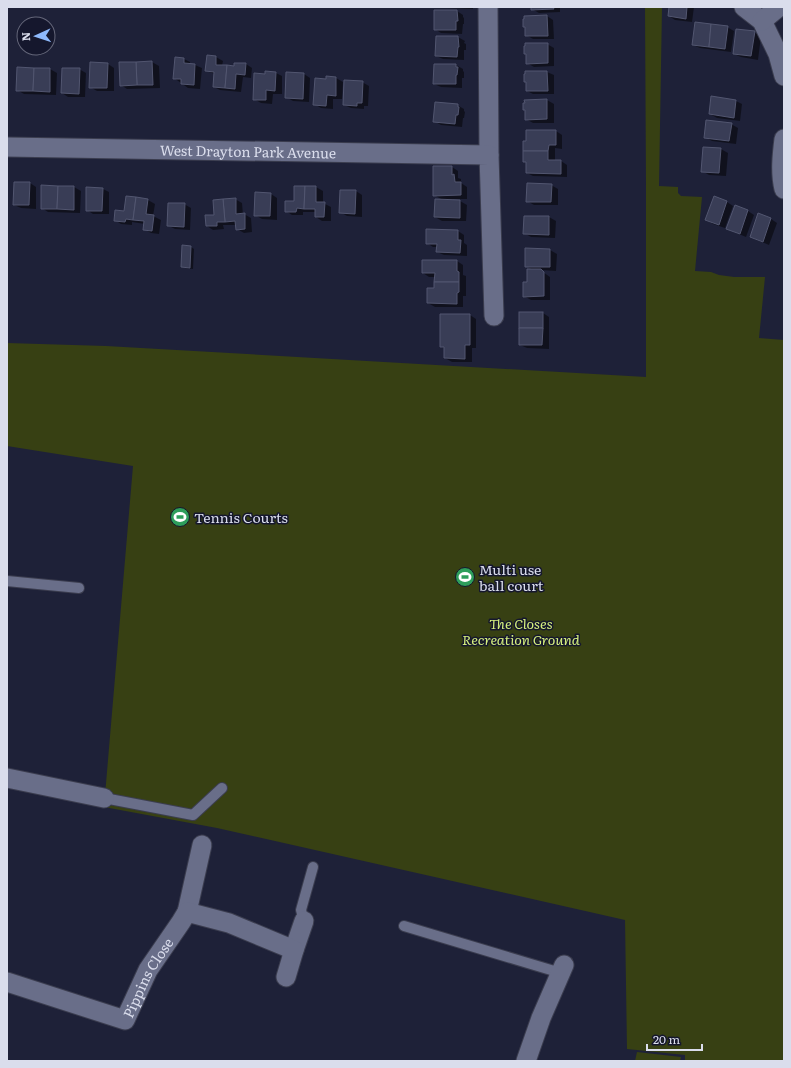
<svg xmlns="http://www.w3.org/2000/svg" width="791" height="1068" viewBox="0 0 791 1068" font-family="Literata,serif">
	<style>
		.green { fill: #374013 }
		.shadow { fill: #0007 }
		.building { fill: #393d56; stroke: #525670 }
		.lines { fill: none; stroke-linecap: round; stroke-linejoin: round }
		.service-casing { stroke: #3b3d4f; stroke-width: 12 }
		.minor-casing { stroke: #3b3d4f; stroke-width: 21 }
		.service { stroke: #696e89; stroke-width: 10 }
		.minor { stroke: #696e89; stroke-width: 19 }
		.labels { text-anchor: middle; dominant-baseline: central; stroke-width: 3; stroke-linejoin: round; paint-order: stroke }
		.street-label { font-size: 14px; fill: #daddec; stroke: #15172d }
		.poi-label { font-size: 14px; fill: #daddec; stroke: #15172d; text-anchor: start }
		.park-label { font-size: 14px; font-style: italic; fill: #d6f07e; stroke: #15172d }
	</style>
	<rect width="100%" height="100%" fill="#1e2138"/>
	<g class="green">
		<polygon points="645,7 662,7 659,186 678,187 678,193 681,196 702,197 695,271 711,272 719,275 734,277 765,277 759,338 784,340 784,1061 685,1061 685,1055 627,1049 625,920 217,828 104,807 133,466 7,446 7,343 106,346 646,377 646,186"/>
		<polygon points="637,1052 681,1057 680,1061 635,1061"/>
	</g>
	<g class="shadow">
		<polygon points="446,7 473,7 473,9 448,8"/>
		<polygon points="532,7 560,7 560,12 539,13 532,9"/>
		<polygon points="670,7 694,7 692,22 675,20 669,16"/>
		<polygon points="457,11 463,15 463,17 464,18 464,24 463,24 462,34 441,33 435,29"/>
		<polygon points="547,16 553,20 554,39 533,39 526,35"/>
		<polygon points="727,27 734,31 731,52 700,48 693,45"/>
		<polygon points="754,32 761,36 758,60 741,57 734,54"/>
		<polygon points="458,37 465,41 464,43 466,44 466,50 464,50 464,60 443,59 436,56"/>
		<polygon points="547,44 554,48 554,66 534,67 527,63 527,55 525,54"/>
		<polygon points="216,57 223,61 222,66 235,67 246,64 252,68 251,78 243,77 241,92 220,90 214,87 215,74 206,71"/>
		<polygon points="184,59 190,62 190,64 195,65 202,68 200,89 188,88 174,78"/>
		<polygon points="152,62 159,66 160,88 127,89 121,85 120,63"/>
		<polygon points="108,64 114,68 114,91 97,91 90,87"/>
		<polygon points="435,65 456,65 463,69 463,71 464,72 464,78 462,78 462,88 441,87 434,84"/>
		<rect x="7" y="66" width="1" height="20"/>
		<polygon points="50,69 57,73 56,95 24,94 17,90"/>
		<polygon points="79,69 86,73 85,97 68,97 62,93"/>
		<polygon points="547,72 554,75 554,94 533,94 527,91"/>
		<polygon points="276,73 282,76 282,94 273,94 272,104 261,103 254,99 266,75"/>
		<polygon points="304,74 310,78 309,102 293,101 286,97"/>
		<polygon points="327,77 336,78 343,82 342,99 333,99 333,109 321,108 314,104 327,80"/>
		<polygon points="362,82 369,86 368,106 364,106 364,109 351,108 344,105"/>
		<polygon points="547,100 554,104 554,123 533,123 526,119 526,111 524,110 526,104"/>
		<polygon points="736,101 742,104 740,121 717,118 710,114"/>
		<polygon points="457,105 464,109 464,111 465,112 464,118 463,118 462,127 441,125 434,121"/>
		<polygon points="731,124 738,128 736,144 712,141 705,137"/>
		<polygon points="556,131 562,135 562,149 555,148 555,161 561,161 567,165 567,177 533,176 527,173 527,163 524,161"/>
		<polygon points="704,148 721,149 728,153 726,176 709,175 702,171"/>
		<polygon points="452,167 458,171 458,178 461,179 461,183 467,187 467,199 453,199 453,201 460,201 467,205 466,221 442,221 435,217 443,200 434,195"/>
		<polygon points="30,183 36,187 36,209 21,208 14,205"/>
		<polygon points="551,185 558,189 558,205 534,205 527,201"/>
		<polygon points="42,186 74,187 81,191 80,213 48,212 42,208"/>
		<polygon points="295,187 316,187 323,191 323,203 331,207 331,221 322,221 316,217 316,212 303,212 303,215 292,215 286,211 295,202"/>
		<polygon points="103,189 109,192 109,214 93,214 87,210"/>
		<polygon points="356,191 362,195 362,217 347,216 340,212"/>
		<polygon points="271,194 277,198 277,220 262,219 255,215"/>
		<polygon points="127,197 148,200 155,204 153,216 161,220 159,234 151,233 144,229 145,224 132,222 132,225 121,224 115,220 125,212"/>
		<polygon points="715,198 727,202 733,206 725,228 713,224 707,220"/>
		<polygon points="235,199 242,203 243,215 244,214 251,218 252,232 244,233 237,229 237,225 223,225 224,229 213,230 207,226 215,216"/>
		<polygon points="184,204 191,208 190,230 175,229 169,226"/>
		<polygon points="748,211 754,215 746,237 734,232 727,228"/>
		<polygon points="525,217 549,217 556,221 555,238 531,237 524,233"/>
		<polygon points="771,219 777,223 769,245 757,240 751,237"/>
		<polygon points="458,231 464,235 464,243 467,245 467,256 444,255 437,252 438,247 433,247 427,243"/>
		<polygon points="191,247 194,249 193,269 185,268 182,267"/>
		<polygon points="550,250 557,254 556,271 540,270 550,277 550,300 531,300 524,296 533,270 526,266"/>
		<polygon points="457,261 463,265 463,275 466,276 466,296 463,296 463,307 435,307 428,303 435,289 435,277 429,277 423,273"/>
		<polygon points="543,313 549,317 549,349 527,348 520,345"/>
		<polygon points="470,315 476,319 476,348 472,348 472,362 452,362 445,358 445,349 441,346"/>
	</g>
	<g class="building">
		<polygon points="531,7 553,7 554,9 531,10"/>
		<polygon points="669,7 687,7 686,19 668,16"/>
		<polygon points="434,10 457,10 458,21 456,21 456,30 434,30"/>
		<polygon points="547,15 548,36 525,36 525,27 523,27 523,19 524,19 524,16"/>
		<polygon points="695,22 711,24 709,47 692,45"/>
		<polygon points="711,24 728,26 725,49 709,47"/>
		<polygon points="736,29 755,31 751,56 733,54"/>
		<polygon points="436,36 458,36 459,47 458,47 457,57 435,56"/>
		<polygon points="525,43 548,43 548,63 526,64 526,54 524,54 524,46 525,46"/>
		<polygon points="207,55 216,56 216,65 227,65 225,88 213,87 214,72 205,71"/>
		<polygon points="175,57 184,58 184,63 195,64 194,85 181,84 181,79 173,79"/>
		<polygon points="152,61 153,85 137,85 136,62"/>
		<polygon points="90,62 108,63 107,88 89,88"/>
		<polygon points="119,62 136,62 137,85 120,86"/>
		<polygon points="234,63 246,63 245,75 236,74 235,89 225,88 227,65 234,66"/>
		<polygon points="434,64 456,64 456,67 458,67 457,75 456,75 456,84 433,84"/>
		<polygon points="17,67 34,68 33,91 16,91"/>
		<polygon points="34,68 50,68 50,92 33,91"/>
		<polygon points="62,68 80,68 79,94 61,93"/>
		<polygon points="265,71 276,72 275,91 266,90 266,100 253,100 254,73 265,74"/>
		<polygon points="525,71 547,71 548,91 526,91 526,82 524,82 524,74 525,74"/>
		<polygon points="286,72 304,73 303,99 285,98"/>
		<polygon points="326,76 336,77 336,96 327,95 326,106 313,105 315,78 326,79"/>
		<polygon points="344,80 363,81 362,103 357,103 357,106 343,105"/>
		<polygon points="711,96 736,100 734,118 709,114"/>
		<polygon points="547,99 547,119 525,120 525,110 523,110 523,103 525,103 524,100"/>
		<polygon points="435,102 458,104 458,107 459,107 458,115 456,115 455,124 433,122"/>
		<polygon points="706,120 732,123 729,141 704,138"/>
		<polygon points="526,130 556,130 556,145 549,145 548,151 523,151 523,141 526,141"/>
		<polygon points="703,147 721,148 719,173 701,172"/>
		<polygon points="523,151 548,151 548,160 561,160 561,174 526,173 526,162 523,162"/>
		<polygon points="433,166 452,166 452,175 454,174 455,182 461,182 461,195 433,196"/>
		<polygon points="14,182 30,182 29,205 13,205"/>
		<polygon points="527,183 552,184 551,202 526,202"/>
		<polygon points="41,185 58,186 57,209 41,209"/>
		<polygon points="58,186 74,186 74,210 57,209"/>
		<polygon points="294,186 305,186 304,209 297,208 296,212 285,212 285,201 294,201"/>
		<polygon points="305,186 316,186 316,202 325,202 324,217 315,217 315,209 304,209"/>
		<polygon points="86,187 103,188 102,211 86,211"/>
		<polygon points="340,190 356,190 355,214 339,213"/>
		<polygon points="255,192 271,193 270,216 254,216"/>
		<polygon points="126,196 136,197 133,220 126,219 125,222 114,221 115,210 124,211"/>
		<polygon points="714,196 727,201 719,225 705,220"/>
		<polygon points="136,197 148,199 146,214 154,215 152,231 143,230 144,221 133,220"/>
		<polygon points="236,198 236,214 245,213 245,229 236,230 235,221 225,222 223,199"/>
		<polygon points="223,199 225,222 217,222 217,226 206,226 205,215 214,215 213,200"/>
		<polygon points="435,199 460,200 460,218 434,217"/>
		<polygon points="168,203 185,203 184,227 167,226"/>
		<polygon points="735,205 748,210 740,234 726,229"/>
		<polygon points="758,213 771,218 763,242 750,237"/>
		<polygon points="524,216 549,216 549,235 523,234"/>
		<polygon points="426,229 458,230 458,240 461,240 460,253 436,252 437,244 426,244"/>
		<polygon points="182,245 191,246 190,268 181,267"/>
		<polygon points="525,248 550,249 550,267 525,267"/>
		<polygon points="422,260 457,260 457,271 459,272 459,282 434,282 435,273 422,273"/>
		<polygon points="527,269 541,269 544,272 544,296 523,297 523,282 527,282"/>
		<polygon points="434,282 459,282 459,292 457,293 457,304 427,303 427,288 434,288"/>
		<rect x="519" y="312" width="24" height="16"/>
		<polygon points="440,314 470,314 470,345 465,345 465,359 444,358 444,347 440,347"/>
		<polygon points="519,328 543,328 542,345 519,345"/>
	</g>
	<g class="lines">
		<defs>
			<g id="service">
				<polyline points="7,581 79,588"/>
				<polyline points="104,798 193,815 222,788"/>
				<polyline points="304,921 301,910 313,867"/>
				<polyline points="404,926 561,973"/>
			</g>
			<g id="minor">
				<polyline points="488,7 489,155"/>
				<polyline points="744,7 762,21 778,54 784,76"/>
				<polyline points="762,21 779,7"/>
				<path d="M784 139C782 155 780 173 784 189"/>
				<path id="s1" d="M7 147 489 155 494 316"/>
				<polyline points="7,778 104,798"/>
				<polyline points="187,912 202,845"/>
				<polyline points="294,950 304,921"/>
				<path id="s2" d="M7 982 125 1020 148 970 181 922 187 912 229 923 294 950 286 977"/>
				<polyline points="526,1061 541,1018 564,965"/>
			</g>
		</defs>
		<use href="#service" class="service-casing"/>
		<use href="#minor" class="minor-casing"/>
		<use href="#service" class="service"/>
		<use href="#minor" class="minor"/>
	</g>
	<defs>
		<symbol id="stadium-disc" viewBox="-11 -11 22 22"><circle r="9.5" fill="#2e9e5b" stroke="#15172d"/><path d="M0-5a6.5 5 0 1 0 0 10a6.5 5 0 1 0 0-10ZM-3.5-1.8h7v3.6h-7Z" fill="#fff"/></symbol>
	</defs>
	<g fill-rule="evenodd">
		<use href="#stadium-disc" x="169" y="506" width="22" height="22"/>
		<use href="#stadium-disc" x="454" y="566" width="22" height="22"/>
	</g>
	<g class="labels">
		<g class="street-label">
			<text stroke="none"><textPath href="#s1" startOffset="241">West Drayton Park Avenue</textPath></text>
			<text stroke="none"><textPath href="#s2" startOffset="172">Pippins Close</textPath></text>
		</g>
		<g class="poi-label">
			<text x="194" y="517">Tennis Courts</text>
			<text x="479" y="569">Multi use<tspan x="479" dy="16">ball court</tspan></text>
		</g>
		<g class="park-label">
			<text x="521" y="623">The Closes<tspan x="521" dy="16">Recreation Ground</tspan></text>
		</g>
	</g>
	<rect width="791" height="1068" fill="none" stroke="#daddec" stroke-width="16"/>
	<g transform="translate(36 36) rotate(267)"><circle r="19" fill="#15172d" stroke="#646679"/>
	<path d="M0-3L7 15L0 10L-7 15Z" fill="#8eb9fc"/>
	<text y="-6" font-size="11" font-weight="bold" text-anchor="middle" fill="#daddec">N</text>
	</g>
	<path d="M647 1044v6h55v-6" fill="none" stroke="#daddec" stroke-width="2"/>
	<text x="653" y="1044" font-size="12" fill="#daddec" stroke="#15172d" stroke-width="3" paint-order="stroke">20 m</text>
</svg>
